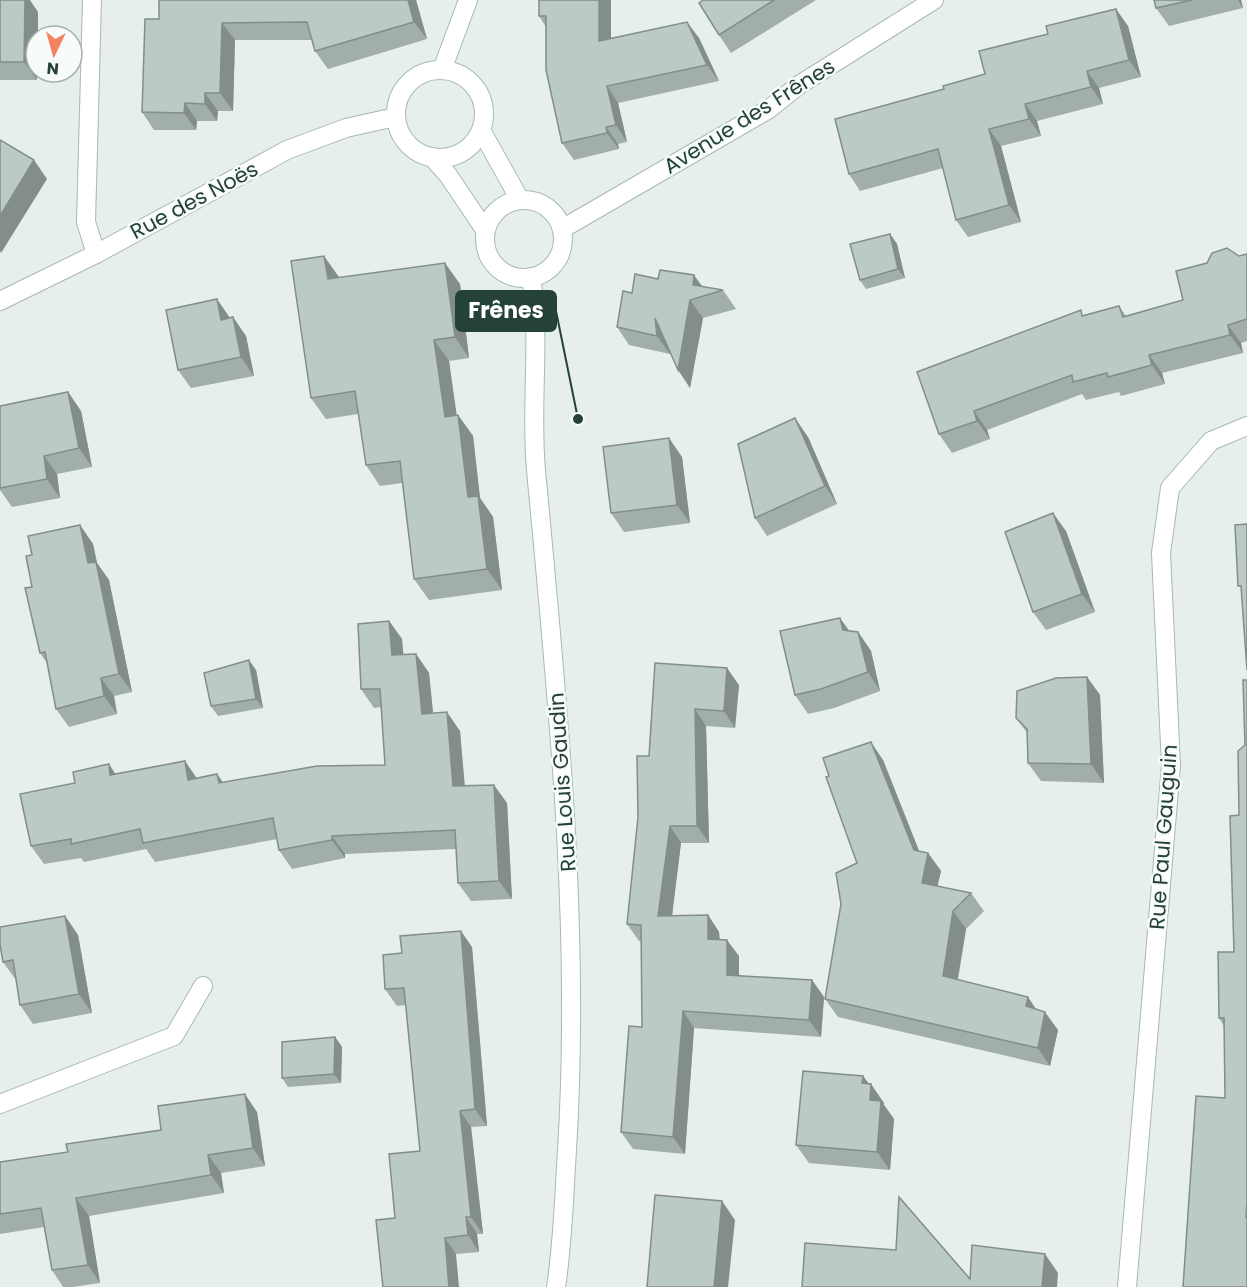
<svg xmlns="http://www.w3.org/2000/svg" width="1247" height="1287" viewBox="0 0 1247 1287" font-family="Poppins,sans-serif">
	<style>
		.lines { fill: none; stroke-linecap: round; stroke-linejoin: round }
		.street-casing { stroke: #a8b8b2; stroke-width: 20 }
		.secondary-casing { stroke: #a4bbb3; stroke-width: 20 }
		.street { stroke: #fff; stroke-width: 18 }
		.secondary { stroke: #fff; stroke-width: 18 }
		.wall { fill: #a1aea9 }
		.shaded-wall { fill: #838d89 }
		.building { fill: #bbcac4; stroke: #838d89; stroke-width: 1.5 }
		.labels { text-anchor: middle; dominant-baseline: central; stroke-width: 5; stroke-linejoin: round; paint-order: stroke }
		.street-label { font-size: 21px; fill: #24423a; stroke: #f7fbf9 }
		.leader { fill: none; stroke: #24423a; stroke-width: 2 }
		.callout-dot { fill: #24423a; stroke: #f7fbf9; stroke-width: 2 }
		.callout { fill: #24423a; stroke: #24423a; stroke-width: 2 }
		.callout-label { font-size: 22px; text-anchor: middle; font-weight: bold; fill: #fff }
	</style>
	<rect width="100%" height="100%" fill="#e6efeb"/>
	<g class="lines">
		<defs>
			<g id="street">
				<polyline points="92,0 86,222 96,254"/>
				<polyline points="562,229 769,109 799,85 934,0"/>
				<polyline points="0,301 96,254 287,150 346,128 395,117"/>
				<polyline points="0,1104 174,1036 203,986"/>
				<polyline points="1127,1287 1171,766 1161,553 1170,488 1211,441 1247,426"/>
			</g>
			<g id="secondary">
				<polyline points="442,70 468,0"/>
				<circle cx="440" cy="114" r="44"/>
				<polyline points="481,130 520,200"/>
				<polyline points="432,157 448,175 485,230"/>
				<circle cx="524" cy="239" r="39"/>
				<path d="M531 277C541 341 530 406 536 470 557 696 581 922 567 1150 564 1196 563 1242 556 1287"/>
			</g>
		</defs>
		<use href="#street" class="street-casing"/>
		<use href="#secondary" class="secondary-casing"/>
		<use href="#street" class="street"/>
		<use href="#secondary" class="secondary"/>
	</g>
	<g class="wall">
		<polygon points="0,0 38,12 38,36 36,36 36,72 37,72 37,80 0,80"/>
		<polygon points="416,0 427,39 328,69 315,51 312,40 235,40 233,111 218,111 217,121 197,121 196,130 154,130 142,112 159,19"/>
		<polygon points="539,0 611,0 611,38 699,38 719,81 618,103 627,142 618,144 619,149 574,160 562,143 546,27 539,16"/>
		<polygon points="703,0 816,0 731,53 719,35"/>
		<polygon points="1154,0 1241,0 1243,8 1169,26 1156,8"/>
		<polygon points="1128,26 1141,77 1099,88 1103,104 1037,121 1041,136 1001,146 1021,222 968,237 956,220 943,168 860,191 849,174 944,89 985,74 1048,34"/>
		<polygon points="890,234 897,244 905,278 866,289 860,280"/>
		<polygon points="1247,254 1247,341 1241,343 1243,353 1162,373 1165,384 1121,396 1119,392 1086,400 1082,394 987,430 990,439 952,453 939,434 1084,315 1119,306 1126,316 1183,300 1239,256"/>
		<polygon points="339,277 460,284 469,358 449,361 456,415 458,415 473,436 480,498 493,517 502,590 429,600 414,579 402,483 380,486 366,465 358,414 326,419 311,398"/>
		<polygon points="703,287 723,290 736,309 703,318 690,388 669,351 670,354 629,345 617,327 632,293"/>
		<polygon points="230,318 246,336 254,376 191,388 178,370"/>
		<polygon points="68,392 81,411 92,467 57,474 60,498 12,507 0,490 0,406"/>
		<polygon points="808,437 837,504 767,536 755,518"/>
		<polygon points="682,457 690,523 624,532 611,513"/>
		<polygon points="80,525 93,544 97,563 109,580 132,692 114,696 117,714 69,727 56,709 47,663 40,653 32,587 32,555"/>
		<polygon points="1066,531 1095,612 1046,630 1033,612"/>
		<polygon points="389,621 402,639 403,655 416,654 429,673 433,713 460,731 465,786 507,803 512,899 471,901 458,883 456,849 345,854 345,858 292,869 279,850 277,839 155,862 146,849 84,862 81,858 44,864 31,846 75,783 109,764 115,774 197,778 223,783 385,765 381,707 374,708 361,689"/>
		<polygon points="858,632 871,651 880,691 834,708 808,714 795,695"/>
		<polygon points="655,663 739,685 735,728 706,726 709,843 681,843 672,915 708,915 719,932 720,939 739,956 739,976 812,980 824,997 821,1037 694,1028 685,1154 633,1149 621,1132 642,1027 641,941 639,941 627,924 649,756"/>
		<polygon points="256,670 263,708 218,716 211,706"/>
		<polygon points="1087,677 1100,695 1104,783 1041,781 1028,763 1028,734 1016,718"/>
		<polygon points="1245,745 1247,1287 1225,1098 1224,1026 1219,1018 1234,952 1239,815"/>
		<polygon points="883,760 919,851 928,853 941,871 937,886 971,893 984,911 966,929 958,980 1037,1010 1058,1030 1050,1066 838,1017 825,999 857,863"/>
		<polygon points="65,916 78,935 92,1013 33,1024 20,1005 16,980 3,962"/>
		<polygon points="472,947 487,1126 471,1127 483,1234 477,1234 479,1252 456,1254 395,1218 420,1151 406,1005 397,1006 385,989"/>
		<polygon points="335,1037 342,1047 341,1083 288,1087 282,1078"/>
		<polygon points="863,1076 884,1103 884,1105 894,1119 890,1170 809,1163 796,1145"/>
		<polygon points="257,1112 265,1166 221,1173 224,1193 89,1216 100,1283 72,1287 63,1287 52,1270 44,1227 0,1234 0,1162 68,1152 161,1130"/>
	</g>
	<g class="shaded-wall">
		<polygon points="25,0 30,0 38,12 38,36 36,36 36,72 37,72 37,80 24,62"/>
		<polygon points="408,0 416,0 427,39 414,22"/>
		<polygon points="599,0 611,0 611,57 599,41"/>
		<polygon points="1238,0 1241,0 1243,8"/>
		<polygon points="1116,9 1128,26 1141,77 1129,60"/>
		<polygon points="687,22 699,38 719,81 707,65"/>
		<polygon points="222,23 235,40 233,111 220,93"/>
		<polygon points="1087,71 1099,88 1103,104 1091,87"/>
		<polygon points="607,86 618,103 627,142 616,125"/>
		<polygon points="205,93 218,111 217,121 205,104"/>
		<polygon points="185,103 197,121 196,130 184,113"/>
		<polygon points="1025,104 1037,121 1041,136 1029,119"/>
		<polygon points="606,127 618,144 619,149 607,133"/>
		<polygon points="989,129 1001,146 1021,222 1009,205"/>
		<polygon points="34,160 47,179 1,253 0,251 0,216"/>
		<polygon points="890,234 897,244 905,278 898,269"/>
		<polygon points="324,256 339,277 343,300 328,279"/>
		<polygon points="445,263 460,284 469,358 455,337"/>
		<polygon points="694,275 707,293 693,285"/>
		<polygon points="217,299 230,318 234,338 221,320"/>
		<polygon points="690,300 703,318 690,388 678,370"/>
		<polygon points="233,317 246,336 254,376 241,357"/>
		<polygon points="655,318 667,336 670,354 657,336"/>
		<polygon points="1228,325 1241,343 1243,353 1230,335"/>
		<polygon points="434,340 449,361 460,438 445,417"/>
		<polygon points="1149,355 1162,373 1165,384 1152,365"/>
		<polygon points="68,392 81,411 92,467 79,448"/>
		<polygon points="974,411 987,430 990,439 977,421"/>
		<polygon points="458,415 473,436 480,498 493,517 502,590 487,569 468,497"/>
		<polygon points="795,418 808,437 837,504 825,486"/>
		<polygon points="669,438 682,457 690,523 677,505"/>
		<polygon points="44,456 57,474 60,498 47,479"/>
		<polygon points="1053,513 1066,531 1095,612 1082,594"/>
		<polygon points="80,525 93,544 97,563 109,580 132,692 119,674 88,563"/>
		<polygon points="840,618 853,636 843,630"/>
		<polygon points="389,621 402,639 405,673 392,655"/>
		<polygon points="858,632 871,651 880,691 868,672"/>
		<polygon points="416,654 429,673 435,733 422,714"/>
		<polygon points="249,660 256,670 263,708 256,699"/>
		<polygon points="727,668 739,685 735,728 724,711"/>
		<polygon points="1087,677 1100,695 1104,783 1091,764"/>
		<polygon points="101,678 114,696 117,714 104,696"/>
		<polygon points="695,709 706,726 709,843 697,826"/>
		<polygon points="447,712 460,731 466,805 453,786"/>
		<polygon points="871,742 883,760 925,866 928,853 941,871 934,901 922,883 914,850"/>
		<polygon points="185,761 198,780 188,780"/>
		<polygon points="109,764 121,783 110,775"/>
		<polygon points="217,774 230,792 219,783"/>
		<polygon points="494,785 507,803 512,899 499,881"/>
		<polygon points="670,826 681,843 670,932 658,916"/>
		<polygon points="332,836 345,854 345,858 332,840"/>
		<polygon points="953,911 966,929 955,994 943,976"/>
		<polygon points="708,915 719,932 720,956 708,939"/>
		<polygon points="65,916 78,935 92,1013 79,994"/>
		<polygon points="461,931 472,947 487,1126 475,1109"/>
		<polygon points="727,940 739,956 739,992 727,975"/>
		<polygon points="812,980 824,997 821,1037 809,1020"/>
		<polygon points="1028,997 1040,1015 1026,1006"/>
		<polygon points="683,1011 694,1028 685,1154 673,1137"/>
		<polygon points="1045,1012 1058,1030 1050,1066 1038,1048"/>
		<polygon points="335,1037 342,1047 341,1083 334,1074"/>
		<polygon points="863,1076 871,1087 871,1084 884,1103 884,1105 894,1119 890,1170 877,1152 870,1100 862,1083"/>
		<polygon points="245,1094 257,1112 265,1166 253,1148"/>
		<polygon points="460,1111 471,1127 483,1234 471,1217"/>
		<polygon points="208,1155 221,1173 224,1193 211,1175"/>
		<polygon points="76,1198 89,1216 100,1283 88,1265"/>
		<polygon points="722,1201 735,1220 728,1287 714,1287"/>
		<polygon points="466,1217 477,1234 479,1252 468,1235"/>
		<polygon points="445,1238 456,1254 459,1287 449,1287"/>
		<polygon points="1045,1254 1058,1273 1057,1287 1042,1287"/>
	</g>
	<g class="building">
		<polygon points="0,0 25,0 24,62 0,62"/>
		<polygon points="159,0 408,0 414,22 315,51 307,22 222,23 220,93 205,93 205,104 185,103 184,113 142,112 145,19 159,19"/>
		<polygon points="539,0 599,0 599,41 687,22 707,65 607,86 616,125 606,127 607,133 562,143 546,70 546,16 539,16"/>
		<polygon points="703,0 774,0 719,35 699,3"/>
		<polygon points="1154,0 1192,0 1156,8"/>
		<polygon points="1116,9 1129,60 1087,71 1091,87 1025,104 1029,119 989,129 1009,205 956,220 938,149 849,174 835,119 944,89 943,86 985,74 979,51 1048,34 1046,26"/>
		<polygon points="0,140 34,160 0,216"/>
		<polygon points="890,234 898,269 860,280 850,244"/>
		<polygon points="1227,248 1239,256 1247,254 1247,319 1228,325 1230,335 1149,355 1152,365 1108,377 1107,373 1073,382 1072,375 974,411 977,421 939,434 917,372 1081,310 1082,316 1119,306 1123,317 1183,300 1176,271 1207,263 1212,253"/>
		<polygon points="324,256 328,279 445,263 455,337 434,340 445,417 458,415 468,497 478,496 487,569 414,579 400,461 366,465 355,391 311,398 291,261"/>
		<polygon points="660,270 694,275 693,285 723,290 690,300 678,370 655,318 657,336 617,327 623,291 632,293 635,274 658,279"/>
		<polygon points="217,299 221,320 233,317 241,357 178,370 166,310"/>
		<polygon points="68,392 79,448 44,456 47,479 0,488 0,406"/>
		<polygon points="795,418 825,486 755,518 738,444"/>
		<polygon points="669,438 677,505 611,513 603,447"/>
		<polygon points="1053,513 1082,594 1033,612 1005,532"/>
		<polygon points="1247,524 1247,670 1241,586 1238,586 1235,525"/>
		<polygon points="80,525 88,563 96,562 119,674 101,678 104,696 56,709 45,652 40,653 25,588 32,587 26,556 32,555 28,536"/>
		<polygon points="840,618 843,630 858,632 868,672 821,689 795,695 780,631"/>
		<polygon points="389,621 392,655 416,654 422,714 447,712 453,786 494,785 499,881 458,883 455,830 332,836 332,840 279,850 273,818 143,843 140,829 71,844 71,839 31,846 20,794 75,783 73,772 109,764 110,775 185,761 188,780 217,774 219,783 317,766 385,765 380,689 361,689 358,624"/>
		<polygon points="249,660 256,699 211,706 204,673"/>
		<polygon points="655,663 727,668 724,711 695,709 697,826 670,826 658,916 708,915 708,939 727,940 727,975 812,980 809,1020 683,1011 673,1137 621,1132 629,1026 642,1027 641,925 627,924 638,817 637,756 649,756"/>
		<polygon points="1087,677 1091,764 1028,763 1027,729 1016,718 1017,691 1056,678"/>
		<polygon points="1243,680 1247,680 1247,1201 1246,1217 1247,1217 1247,1287 1183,1287 1196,1096 1225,1098 1224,1018 1219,1018 1218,952 1234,952 1230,816 1239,815 1238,751 1245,745"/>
		<polygon points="871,742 914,850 928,853 922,883 971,893 953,911 943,976 1028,997 1026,1006 1045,1012 1038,1048 825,999 841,904 836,873 857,863 826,777 829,776 823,758"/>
		<polygon points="65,916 79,994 20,1005 13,960 3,962 0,945 0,927"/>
		<polygon points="461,931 475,1109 460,1111 471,1217 466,1217 468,1235 445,1238 449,1287 383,1287 376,1220 395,1218 389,1154 420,1151 404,988 385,989 383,955 402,953 400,936"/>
		<polygon points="335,1037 334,1074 282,1078 282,1042"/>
		<polygon points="803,1071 863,1076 862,1083 871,1084 870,1100 881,1101 877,1152 796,1145"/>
		<polygon points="245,1094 253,1148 208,1155 211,1175 76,1198 88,1265 52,1270 41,1208 0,1214 0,1162 68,1152 66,1144 161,1130 158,1106"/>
		<polygon points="655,1195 722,1201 714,1287 647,1287"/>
		<polygon points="899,1197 970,1279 972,1245 1045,1254 1042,1287 802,1287 805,1243 896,1250"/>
	</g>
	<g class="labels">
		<g class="street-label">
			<text transform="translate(749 116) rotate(-32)">Avenue des Frênes</text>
			<text transform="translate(194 200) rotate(-28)">Rue des Noës</text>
			<text transform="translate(562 782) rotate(-94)">Rue Louis Gaudin</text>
			<text transform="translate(1163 837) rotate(-86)">Rue Paul Gauguin</text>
		</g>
	</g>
	<path class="leader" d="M578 419L556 311"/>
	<circle class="callout-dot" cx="578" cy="419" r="6"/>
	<rect class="callout" x="456" y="291" width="100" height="40" rx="6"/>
	<g class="callout-label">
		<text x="506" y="318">Frênes</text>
	</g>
	<g transform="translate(54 54) rotate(185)"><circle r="28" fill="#f7fbf9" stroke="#a3b1ad" stroke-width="1.5"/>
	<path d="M0-4.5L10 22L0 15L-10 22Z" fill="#f4845f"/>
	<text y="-9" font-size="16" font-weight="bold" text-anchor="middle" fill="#24423a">N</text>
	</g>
</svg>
